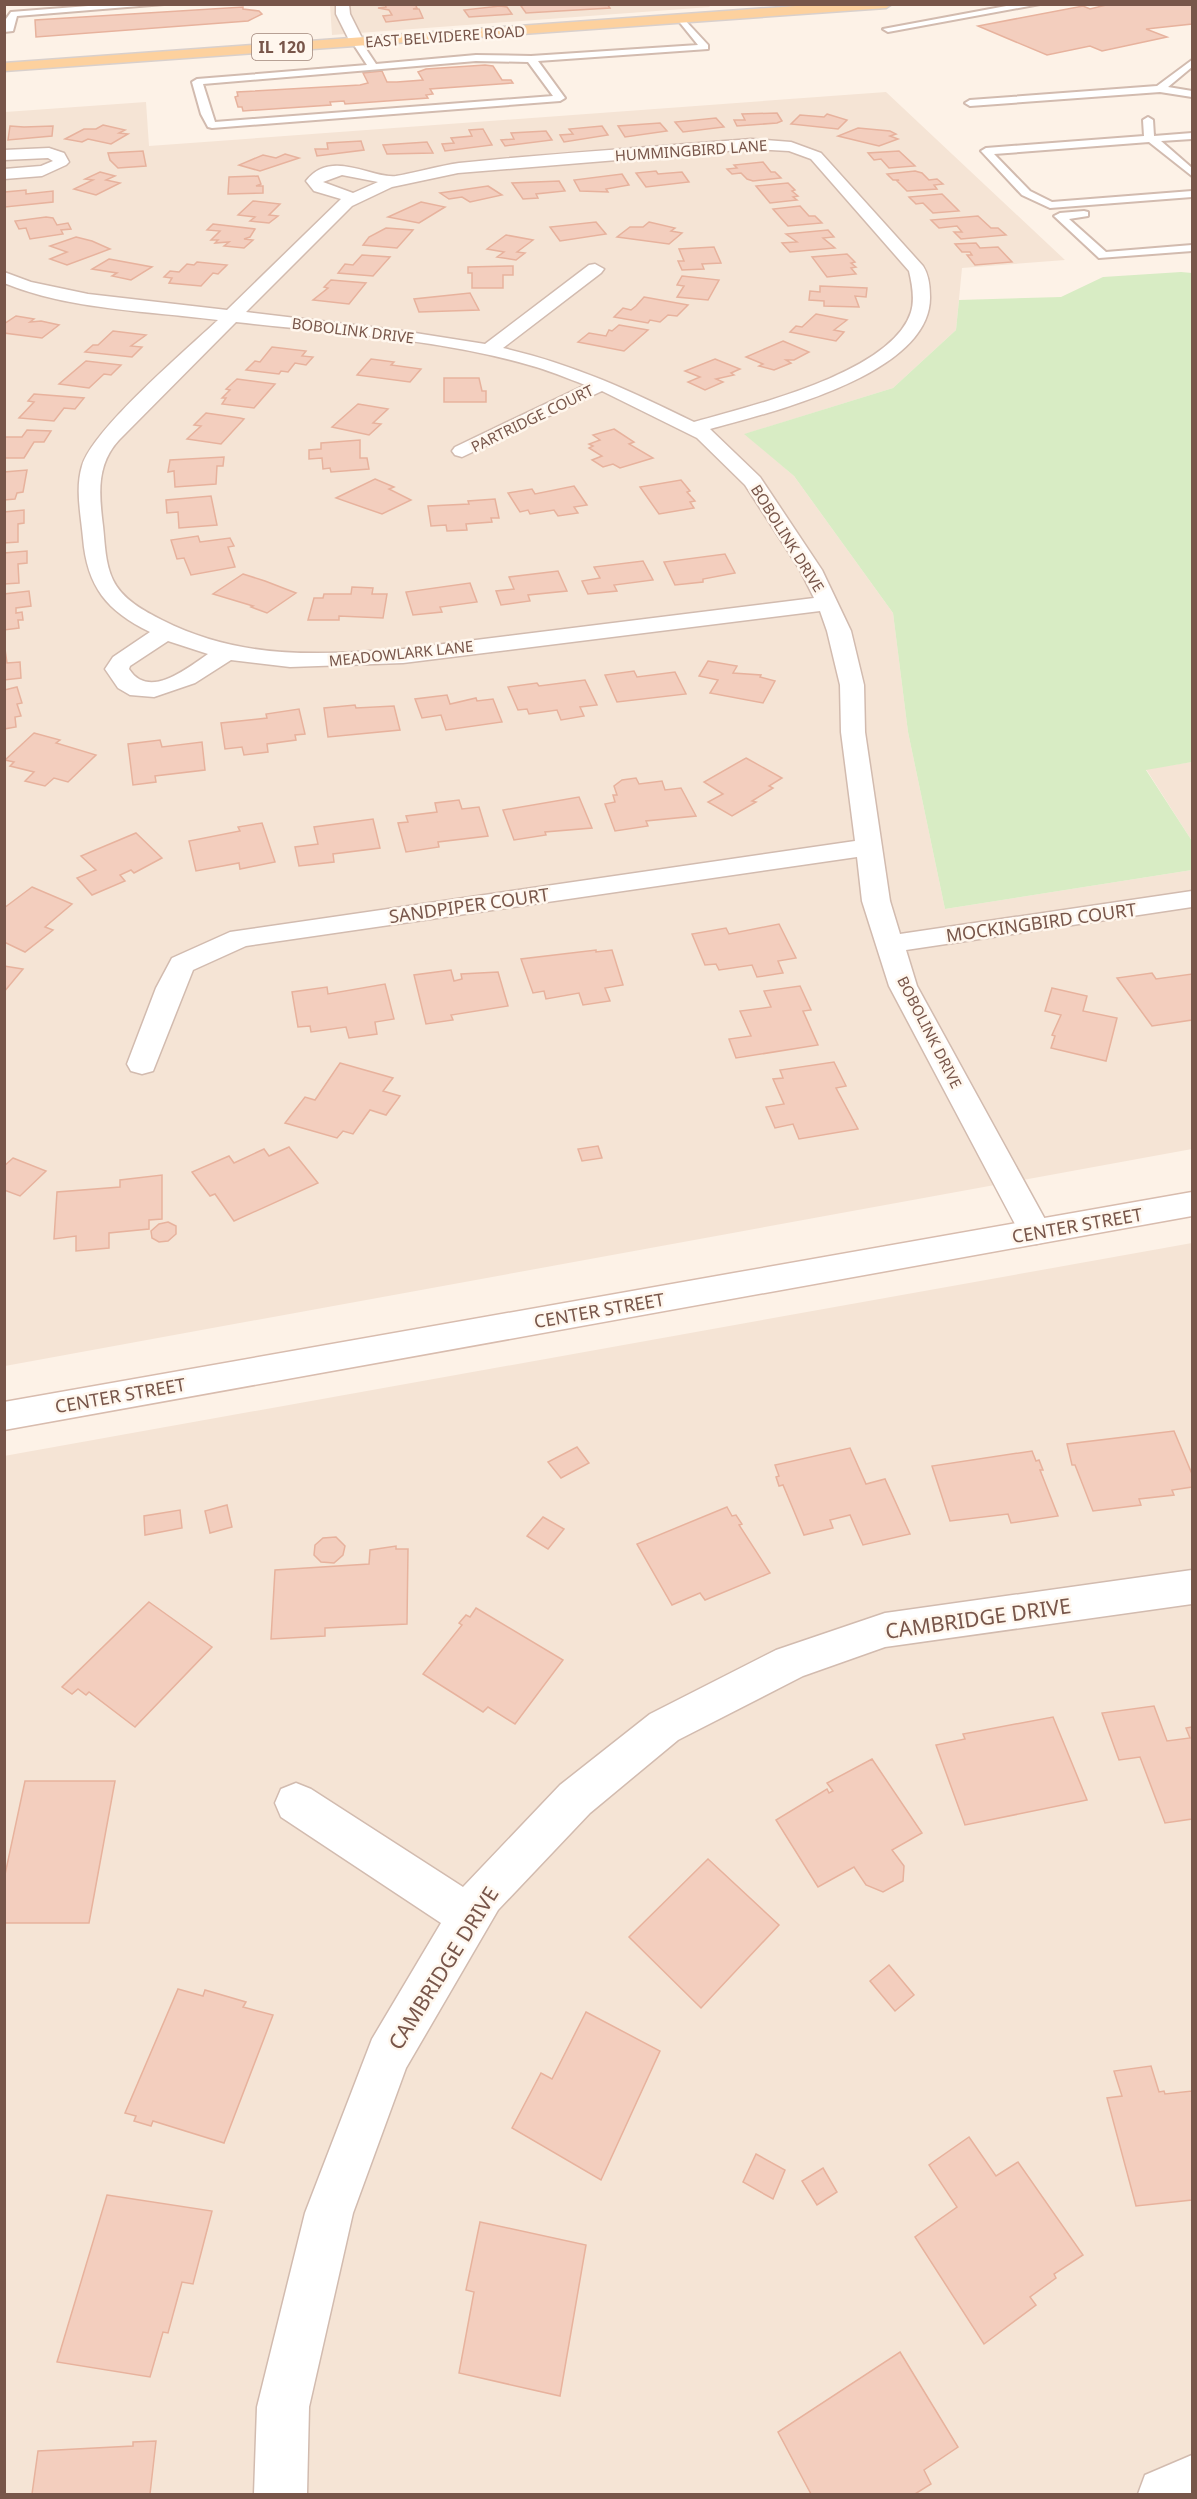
<svg xmlns="http://www.w3.org/2000/svg" width="1197" height="2499" viewBox="0 0 1197 2499" font-family="'Noto Sans',sans-serif">
	<style>
		.residential { fill: #f5e4d5 }
		.green { fill: #d8ecc4 }
		.building { fill: #f3cebe; stroke: #e7b29d; stroke-width: 1.5 }
		.lines { fill: none; stroke-linecap: round; stroke-linejoin: round }
		.lane-casing { stroke: #d2bbaf; stroke-width: 4 }
		.street-casing { stroke: #d2bbaf; stroke-width: 3 }
		.secondary-casing { stroke: #d8bcae; stroke-width: 3 }
		.primary-casing { stroke: #d9d0cc; stroke-width: 3 }
		.lane { fill: #fff; fill-rule: evenodd }
		.street { fill: #fff; fill-rule: evenodd }
		.secondary { fill: #fff; fill-rule: evenodd }
		.primary { fill: #fdd19e; fill-rule: evenodd }
		.labels { text-anchor: middle; dominant-baseline: central; stroke-width: 5; stroke-linejoin: round; paint-order: stroke }
		.far-street-label { font-size: 15px; fill: #78564a; stroke: #fff7ee }
		.shield { fill: #fff7ee; stroke: #a0867b; stroke-width: 1.5 }
		.shield-label { font-size: 16px; font-weight: bold; fill: #78564a }
		.street-label { font-size: 18px; fill: #78564a; stroke: #fff7ee }
		.near-street-label { font-size: 21px; fill: #78564a; stroke: #fff7ee }
	</style>
	<rect width="100%" height="100%" fill="#fdf2e7"/>
	<g class="residential">
		<polygon points="708,4 710,7 332,35 330,5"/>
		<polygon points="886,92 1065,260 962,268 956,330 893,388 745,434 794,476 893,613 908,732 945,909 1192,870 1192,1149 5,1366 5,112 146,102 149,146"/>
		<polygon points="1192,762 1192,841 1146,769"/>
		<polygon points="1192,1243 1192,2494 5,2494 4,1456"/>
	</g>
	<polygon class="green" points="1181,272 1192,273 1192,762 1146,770 1192,841 1192,870 945,909 908,732 893,613 794,476 744,434 893,388 956,330 959,300 1061,297 1103,277"/>
	<g class="building">
		<polygon points="385,4 415,4 417,8 413,9 419,9 423,18 386,22 383,16 392,15 389,10 378,8 386,7"/>
		<polygon points="526,4 607,4 610,8 526,13 521,6"/>
		<polygon points="1192,4 1192,24 1146,29 1167,37 1102,51 1090,46 1047,55 978,26 1083,6 1090,9 1110,4"/>
		<polygon points="500,6 507,7 512,14 469,17 464,10"/>
		<polygon points="243,7 243,9 259,11 262,14 248,21 36,37 35,20"/>
		<polygon points="485,65 493,66 502,80 511,80 513,83 430,89 433,94 426,95 428,98 345,104 344,101 330,102 331,105 243,111 242,107 238,107 235,97 238,96 237,92 360,85 368,83 363,73 382,71 387,82 397,82 423,80 418,72 426,69"/>
		<polygon points="777,113 782,121 777,123 737,126 734,120 745,120 742,114"/>
		<polygon points="827,114 847,120 838,129 791,124 800,115 824,117"/>
		<polygon points="716,118 724,127 683,132 675,122"/>
		<polygon points="660,123 667,131 625,137 618,126"/>
		<polygon points="103,125 125,130 119,133 128,134 111,144 88,139 82,142 65,139 84,129 96,129"/>
		<polygon points="10,126 24,127 53,126 52,136 8,140"/>
		<polygon points="602,126 608,135 564,142 560,135 573,134 569,129"/>
		<polygon points="858,128 890,131 896,134 890,136 898,139 879,146 838,136"/>
		<polygon points="483,129 492,145 445,151 442,144 454,143 451,138 472,136 469,130"/>
		<polygon points="546,131 552,140 505,146 501,140 514,139 511,133"/>
		<polygon points="361,141 364,150 317,156 315,149 328,149 327,143"/>
		<polygon points="427,142 433,153 387,154 383,145"/>
		<polygon points="143,151 146,166 118,168 110,160 108,153"/>
		<polygon points="899,151 915,166 889,168 881,159 874,160 868,153"/>
		<polygon points="285,154 299,158 260,171 239,165 263,155 276,158"/>
		<polygon points="763,162 771,172 775,172 781,178 753,181 747,179 741,173 732,174 727,169 737,168 734,165"/>
		<polygon points="656,171 658,174 682,172 689,182 646,187 636,173"/>
		<polygon points="915,171 922,173 929,180 937,179 943,184 934,185 937,189 907,191 897,181 899,180 893,180 887,174"/>
		<polygon points="100,172 115,176 106,180 120,183 96,195 74,189 93,180 85,179"/>
		<polygon points="622,174 629,185 606,189 608,192 580,191 574,180"/>
		<polygon points="258,176 261,184 256,186 263,186 263,193 228,194 229,177"/>
		<polygon points="559,181 565,191 536,194 538,198 523,199 512,183"/>
		<polygon points="788,183 795,190 792,191 798,196 793,197 797,200 770,203 756,186"/>
		<polygon points="488,186 502,195 470,202 462,197 449,199 440,193"/>
		<polygon points="26,190 26,194 53,191 53,202 5,207 5,192"/>
		<polygon points="942,194 959,211 933,213 923,203 916,204 909,197"/>
		<polygon points="253,201 280,204 269,215 278,216 269,223 250,221 255,217 238,215"/>
		<polygon points="421,202 445,207 419,223 388,217"/>
		<polygon points="800,206 809,216 815,216 822,223 788,226 773,209"/>
		<polygon points="978,216 991,228 998,228 1006,235 961,239 954,232 962,232 957,226 939,228 931,220"/>
		<polygon points="46,217 53,218 57,225 68,223 71,229 61,230 63,234 30,239 26,228 19,229 15,221"/>
		<polygon points="596,222 606,234 560,241 550,227"/>
		<polygon points="649,222 675,228 671,231 682,233 669,244 617,237 630,227 643,227"/>
		<polygon points="213,224 255,229 250,237 244,239 253,240 244,248 224,246 229,242 215,243 218,240 211,240 220,231 207,230"/>
		<polygon points="386,228 413,230 397,248 363,245 369,237"/>
		<polygon points="828,230 834,237 823,238 835,248 790,252 782,243 797,242 786,234"/>
		<polygon points="506,235 533,240 517,252 525,253 516,260 497,257 504,252 487,249"/>
		<polygon points="76,237 92,241 110,249 67,265 50,259 67,252 50,246"/>
		<polygon points="976,243 980,248 998,247 1012,262 975,265 967,255 972,255 970,252 962,252 955,244"/>
		<polygon points="714,247 721,263 702,264 704,269 682,270 678,261 684,261 679,249"/>
		<polygon points="847,254 855,262 851,263 856,267 851,268 856,274 827,277 812,257"/>
		<polygon points="362,255 390,257 373,276 338,273 345,264 353,265"/>
		<polygon points="109,259 152,267 131,280 112,276 117,273 92,269"/>
		<polygon points="197,262 227,265 218,274 213,273 201,286 169,283 172,278 164,277 170,271 179,272 187,264 194,265"/>
		<polygon points="513,266 513,275 503,275 503,288 472,288 472,273 468,273 468,267"/>
		<polygon points="682,276 719,280 708,300 677,297 684,286 677,285"/>
		<polygon points="331,280 366,283 349,304 313,300 328,288 324,287"/>
		<polygon points="820,286 867,288 866,297 855,296 859,307 824,306 824,301 809,300 810,291 820,292"/>
		<polygon points="470,293 479,310 419,312 414,299"/>
		<polygon points="644,297 688,305 677,316 668,315 660,322 650,320 648,323 614,317 623,308 631,310 636,306"/>
		<polygon points="816,314 847,320 834,330 844,332 836,341 790,332 796,326 802,327"/>
		<polygon points="16,316 34,319 30,322 41,321 59,325 42,338 4,333 4,324"/>
		<polygon points="619,325 648,330 624,351 578,342 589,333 606,336 609,330 612,331"/>
		<polygon points="113,331 146,335 131,346 142,347 132,357 85,352 93,345 98,345"/>
		<polygon points="783,341 809,352 794,360 786,360 791,363 774,370 759,366 763,364 746,357"/>
		<polygon points="272,347 306,351 302,356 313,357 306,365 295,363 288,372 281,371 279,374 246,370 255,361 260,362"/>
		<polygon points="371,359 394,362 391,365 421,369 410,382 357,375"/>
		<polygon points="715,359 740,369 731,373 734,375 716,379 723,382 705,390 688,382 700,377 685,371"/>
		<polygon points="86,361 121,365 111,375 104,374 89,388 59,384"/>
		<polygon points="444,378 479,378 482,391 486,391 486,402 444,402"/>
		<polygon points="237,379 275,384 254,408 222,404 226,398 222,398 230,390 226,389"/>
		<polygon points="34,394 84,398 75,409 64,408 54,421 19,418 34,402 28,401"/>
		<polygon points="358,404 388,409 373,423 381,424 369,435 332,427"/>
		<polygon points="206,413 240,418 244,419 221,444 187,439 201,426 194,425"/>
		<polygon points="614,429 634,442 629,444 653,458 620,468 613,464 603,467 592,460 602,456 589,448 593,446 589,444 600,440 593,435"/>
		<polygon points="27,430 51,431 44,442 34,442 24,458 4,458 4,437 22,437"/>
		<polygon points="360,440 360,458 367,458 369,469 331,472 330,468 323,469 322,458 309,459 309,450 321,449 321,443"/>
		<polygon points="224,457 223,466 217,466 216,484 175,487 174,471 168,472 170,460"/>
		<polygon points="27,470 23,492 17,493 15,499 4,500 4,472"/>
		<polygon points="375,479 394,487 389,489 411,500 382,514 336,498"/>
		<polygon points="681,480 690,491 687,492 695,501 690,502 694,508 659,514 640,487"/>
		<polygon points="574,486 587,505 574,507 578,513 558,516 554,510 530,514 528,510 520,512 508,493 532,489 535,494"/>
		<polygon points="211,496 217,525 179,528 178,512 167,513 166,500"/>
		<polygon points="495,499 499,518 491,518 492,522 466,524 467,530 447,531 446,525 431,526 428,506 469,504 468,501"/>
		<polygon points="24,510 24,523 18,524 18,542 4,543 4,512"/>
		<polygon points="198,536 200,542 230,538 234,546 228,547 235,567 191,575 184,558 177,559 171,540"/>
		<polygon points="27,551 27,563 18,564 19,583 4,584 4,553"/>
		<polygon points="725,554 735,573 703,579 703,582 675,585 664,562"/>
		<polygon points="643,561 653,580 614,585 617,591 588,594 582,581 600,578 594,567"/>
		<polygon points="558,571 567,591 528,595 530,601 501,605 496,591 514,589 509,577"/>
		<polygon points="243,574 265,581 296,593 267,613 251,607 253,606 213,594"/>
		<polygon points="470,583 477,602 440,607 442,612 413,615 406,592"/>
		<polygon points="352,587 373,588 372,594 387,594 383,618 339,616 339,620 308,620 314,598 323,598 324,594 351,594"/>
		<polygon points="29,591 31,606 16,608 16,613 22,612 23,620 18,620 19,628 4,630 4,594"/>
		<polygon points="4,642 7,663 20,662 21,678 4,680"/>
		<polygon points="708,661 737,666 733,673 761,675 760,677 775,681 763,703 710,693 718,680 699,676"/>
		<polygon points="634,671 637,677 675,672 686,694 617,702 605,675"/>
		<polygon points="585,680 597,705 580,707 584,716 561,720 557,710 529,714 527,709 518,710 508,687 537,683 539,686"/>
		<polygon points="17,687 22,703 17,704 21,716 15,717 16,727 4,729 4,690"/>
		<polygon points="447,695 450,704 476,698 477,701 493,699 502,722 446,730 441,715 422,718 415,699"/>
		<polygon points="355,705 356,708 394,706 400,730 328,737 324,708"/>
		<polygon points="299,709 305,734 295,735 296,740 267,744 268,752 244,755 242,747 225,749 221,723 267,718 266,714"/>
		<polygon points="34,733 60,740 56,743 96,755 68,782 54,778 45,786 25,781 34,772 10,766 14,762 5,760"/>
		<polygon points="160,740 162,747 202,742 205,770 155,776 156,782 133,785 128,744"/>
		<polygon points="746,758 782,778 769,786 773,788 752,801 756,802 732,816 708,802 723,794 704,782"/>
		<polygon points="636,778 639,784 662,781 665,790 681,788 696,816 646,821 648,826 615,831 605,804 615,802 613,795 617,795 614,786 622,780"/>
		<polygon points="579,797 592,828 545,832 546,835 514,840 503,810"/>
		<polygon points="459,800 462,809 479,807 488,836 438,842 439,847 406,852 398,823 408,822 406,816 437,812 435,803"/>
		<polygon points="373,819 380,848 333,854 334,862 299,866 295,847 318,844 314,827"/>
		<polygon points="262,823 275,862 240,869 239,863 196,871 189,841 240,831 238,827"/>
		<polygon points="136,833 162,858 134,873 131,870 120,875 125,881 92,895 77,878 96,870 81,856"/>
		<polygon points="32,887 72,904 45,927 53,930 25,952 4,942 4,908"/>
		<polygon points="779,924 796,958 778,961 783,973 757,977 752,965 719,970 716,964 705,965 692,934 726,928 729,934"/>
		<polygon points="596,950 596,952 612,950 623,985 605,988 610,1001 583,1005 579,993 546,999 544,991 533,993 521,959"/>
		<polygon points="4,966 23,969 4,992"/>
		<polygon points="451,970 454,981 462,979 461,974 498,972 508,1006 451,1015 453,1020 426,1024 414,975"/>
		<polygon points="1152,973 1156,979 1192,974 1192,1020 1152,1026 1117,978"/>
		<polygon points="385,984 394,1019 375,1022 377,1034 349,1038 346,1027 311,1032 310,1026 298,1027 292,992 327,987 328,994"/>
		<polygon points="800,986 811,1010 803,1011 818,1045 736,1058 729,1039 751,1036 740,1011 771,1007 764,991"/>
		<polygon points="1052,988 1087,996 1083,1011 1117,1018 1106,1061 1051,1048 1055,1036 1052,1035 1061,1015 1045,1011"/>
		<polygon points="834,1062 846,1086 836,1088 858,1129 799,1139 793,1124 775,1128 766,1107 784,1104 773,1079 783,1078 780,1070"/>
		<polygon points="340,1063 393,1078 383,1091 400,1096 386,1115 370,1110 353,1134 343,1131 337,1138 285,1123 305,1097 315,1100"/>
		<polygon points="598,1146 602,1158 582,1161 578,1149"/>
		<polygon points="289,1147 318,1183 234,1221 215,1194 210,1196 192,1172 229,1156 234,1163 264,1149 269,1156"/>
		<polygon points="13,1158 46,1171 20,1196 4,1190 4,1166"/>
		<polygon points="162,1175 162,1219 149,1220 149,1229 109,1233 109,1248 76,1251 76,1236 54,1239 57,1192 120,1187 120,1180"/>
		<polygon points="168,1222 176,1226 176,1234 168,1241 159,1242 152,1238 151,1231 159,1224"/>
		<polygon points="1174,1431 1192,1474 1192,1487 1172,1490 1174,1495 1139,1499 1141,1505 1093,1511 1075,1465 1072,1465 1067,1444"/>
		<polygon points="577,1447 589,1463 561,1478 548,1462"/>
		<polygon points="850,1448 866,1484 885,1479 910,1534 863,1545 850,1515 830,1520 833,1528 804,1535 783,1485 779,1486 776,1477 779,1476 775,1465"/>
		<polygon points="1032,1451 1036,1461 1039,1460 1043,1470 1040,1470 1058,1516 1011,1523 1008,1514 950,1521 932,1466"/>
		<polygon points="227,1505 232,1527 210,1533 205,1511"/>
		<polygon points="727,1507 732,1516 736,1515 742,1524 739,1525 770,1573 705,1600 700,1593 672,1605 637,1544"/>
		<polygon points="180,1510 182,1528 145,1535 144,1516"/>
		<polygon points="543,1517 564,1529 548,1549 527,1536"/>
		<polygon points="336,1537 345,1546 343,1555 334,1563 321,1562 314,1555 315,1545 323,1538"/>
		<polygon points="396,1546 396,1549 408,1549 407,1624 325,1628 325,1636 271,1639 275,1570 369,1564 370,1550"/>
		<polygon points="149,1602 212,1647 135,1727 89,1692 86,1695 78,1689 72,1694 62,1687"/>
		<polygon points="476,1608 563,1660 515,1724 488,1707 483,1712 423,1674 462,1625 459,1623 466,1615 470,1617"/>
		<polygon points="1154,1706 1167,1741 1190,1738 1186,1728 1192,1727 1192,1819 1165,1823 1140,1757 1119,1760 1102,1713"/>
		<polygon points="1053,1717 1087,1800 965,1825 936,1745 965,1739 963,1734"/>
		<polygon points="872,1759 922,1833 892,1850 904,1866 903,1881 883,1892 866,1885 854,1867 818,1887 776,1820 827,1789 829,1793 833,1791 827,1783"/>
		<polygon points="25,1781 115,1781 89,1923 4,1923 4,1879"/>
		<polygon points="708,1859 779,1925 701,2008 629,1937"/>
		<polygon points="889,1965 914,1995 895,2011 870,1981"/>
		<polygon points="178,1989 203,1996 205,1990 246,2002 243,2007 273,2015 224,2143 153,2121 151,2126 134,2121 136,2116 125,2113"/>
		<polygon points="586,2012 660,2051 601,2180 512,2128 541,2073 552,2079"/>
		<polygon points="1151,2066 1159,2092 1164,2091 1165,2094 1192,2091 1192,2200 1136,2206 1107,2098 1122,2096 1114,2071"/>
		<polygon points="969,2137 996,2176 1018,2162 1083,2255 1054,2274 1056,2278 1030,2297 1036,2305 984,2344 915,2237 957,2207 929,2165"/>
		<polygon points="756,2154 785,2170 773,2199 743,2182"/>
		<polygon points="823,2168 837,2192 817,2205 802,2181"/>
		<polygon points="107,2195 212,2211 193,2284 182,2282 168,2333 163,2332 150,2377 57,2362"/>
		<polygon points="480,2222 586,2245 560,2396 459,2373 474,2292 466,2290"/>
		<polygon points="900,2352 958,2447 924,2470 931,2484 915,2494 811,2494 778,2432"/>
		<polygon points="156,2441 150,2494 32,2494 38,2451 133,2446 133,2442"/>
	</g>
	<g class="lines">
		<defs>
			<g id="lane">
				<polygon points="114,4 164,4 17,16 13,31 4,32 6,19 11,12"/>
				<polygon points="1017,4 1040,4 888,32 883,29"/>
				<path d="M681 16 708 45V49L538 61 565 98 560 101 212 128 208 127 201 114 192 82 197 79 367 65 352 42 357 39 360 40 376 64 476 55 531 56 698 45 677 19ZM476 61 528 62 553 96 215 122 203 84Z"/>
				<polygon points="1192,60 1192,67 1168,87 1192,91 1192,97 1160,92 970,106 965,103 970,100 1157,86"/>
				<polygon points="1148,117 1153,120 1154,136 1192,133 1192,139 1161,141 1192,168 1192,176 1149,142 994,154 1030,191 1052,202 1192,191 1192,197 1050,208 1022,195 981,151 986,148 1144,136 1143,120"/>
				<polygon points="1084,211 1088,212 1088,216 1069,219 1106,252 1192,245 1192,251 1099,258 1054,216 1060,213"/>
			</g>
			<g id="street">
				<polygon points="336,4 349,4 350,14 364,42 362,45 352,45 350,42 336,14"/>
				<path d="M751 139 791 142 821 153 923 266C929 275 930 287 930 297 931 375 768 413 710 429L760 477 822 570 851 631 864 685 865 732 890 901 900 934 1192 891V907L906 950 917 986 1052 1232 1048 1241 1036 1244 1024 1241 889 986 862 901 857 857 246 946 193 970 153 1071 142 1074 131 1071 127 1064 156 988 172 958 230 932 855 841 841 732 840 685 827 631 820 611 403 663 290 667 231 660 195 683 154 697 130 695 118 688 105 669 113 657 150 632C107 611 87 587 83 538 81 515 75 489 82 466 92 430 187 349 218 320 148 311 70 310 4 283V272L31 282 88 294 227 310 341 199 314 191 306 181C331 148 372 179 396 176 418 172 438 166 459 163 556 153 654 147 751 139ZM751 149 789 151 811 159 909 271C912 284 915 299 911 312 892 373 750 406 694 422 631 391 573 364 503 348L601 273 604 269 595 264 589 265 485 344 396 330 246 312 352 206 392 187 458 173ZM342 175 378 182 353 193 323 182ZM236 322C333 333 435 338 529 365 548 370 567 378 585 385L455 447 452 451 455 455 462 457 602 391 697 438 745 485 800 570 814 598 403 649C317 655 241 660 162 620 144 611 122 599 113 580 105 563 105 544 103 526 99 494 96 465 119 440ZM168 641 208 654C186 669 149 700 129 669L130 666Z"/>
				<polygon points="49,148 64,153 69,162 66,165 42,176 4,179 4,169 41,166 53,161 48,158 4,160 4,150"/>
				<polygon points="1192,1570 1192,1604 885,1647 803,1676 678,1740 590,1813 498,1910 406,2068 353,2213 309,2407 307,2494 254,2494 257,2407 305,2213 372,2039 441,1923 281,1817 275,1803 281,1789 296,1783 311,1789 463,1887 560,1785 650,1714 776,1650 885,1613"/>
				<polygon points="1192,2455 1192,2494 1138,2494 1145,2475"/>
			</g>
			<polygon id="secondary" points="1192,1192 1192,1216 4,1430 4,1402"/>
			<polygon id="primary" points="824,4 892,4 886,8 4,71 4,63"/>
		</defs>
		<use href="#lane" class="lane-casing"/>
		<use href="#street" class="street-casing"/>
		<use href="#secondary" class="secondary-casing"/>
		<use href="#primary" class="primary-casing"/>
		<use href="#lane" class="lane"/>
		<use href="#street" class="street"/>
		<use href="#secondary" class="secondary"/>
		<use href="#primary" class="primary"/>
	</g>
	<g class="labels">
		<g class="far-street-label">
			<text transform="translate(445 36) rotate(-4)">EAST BELVIDERE ROAD</text>
			<text transform="translate(691 150) rotate(-4)">HUMMINGBIRD LANE</text>
			<text transform="translate(353 330) rotate(7)">BOBOLINK DRIVE</text>
			<text transform="translate(532 418) rotate(-26)">PARTRIDGE COURT</text>
			<text transform="translate(788 538) rotate(58)">BOBOLINK DRIVE</text>
			<text transform="translate(401 653) rotate(-6)">MEADOWLARK LANE</text>
			<text transform="translate(930 1032) rotate(63)">BOBOLINK DRIVE</text>
		</g>
		<rect class="shield" x="252" y="34" width="60" height="26" rx="4.5"/>
		<g class="shield-label">
			<text x="282" y="47">IL 120</text>
		</g>
		<g class="street-label">
			<text transform="translate(469 905) rotate(-8)">SANDPIPER COURT</text>
			<text transform="translate(1041 922) rotate(-8)">MOCKINGBIRD COURT</text>
			<text transform="translate(1077 1225) rotate(-10)">CENTER STREET</text>
			<text transform="translate(599 1310) rotate(-10)">CENTER STREET</text>
			<text transform="translate(120 1395) rotate(-10)">CENTER STREET</text>
		</g>
		<g class="near-street-label">
			<text transform="translate(978 1618) rotate(-8)">CAMBRIDGE DRIVE</text>
			<text transform="translate(443 1968) rotate(-58)">CAMBRIDGE DRIVE</text>
		</g>
	</g>
	<rect width="1197" height="2499" fill="none" stroke="#78564a" stroke-width="12"/>
</svg>
